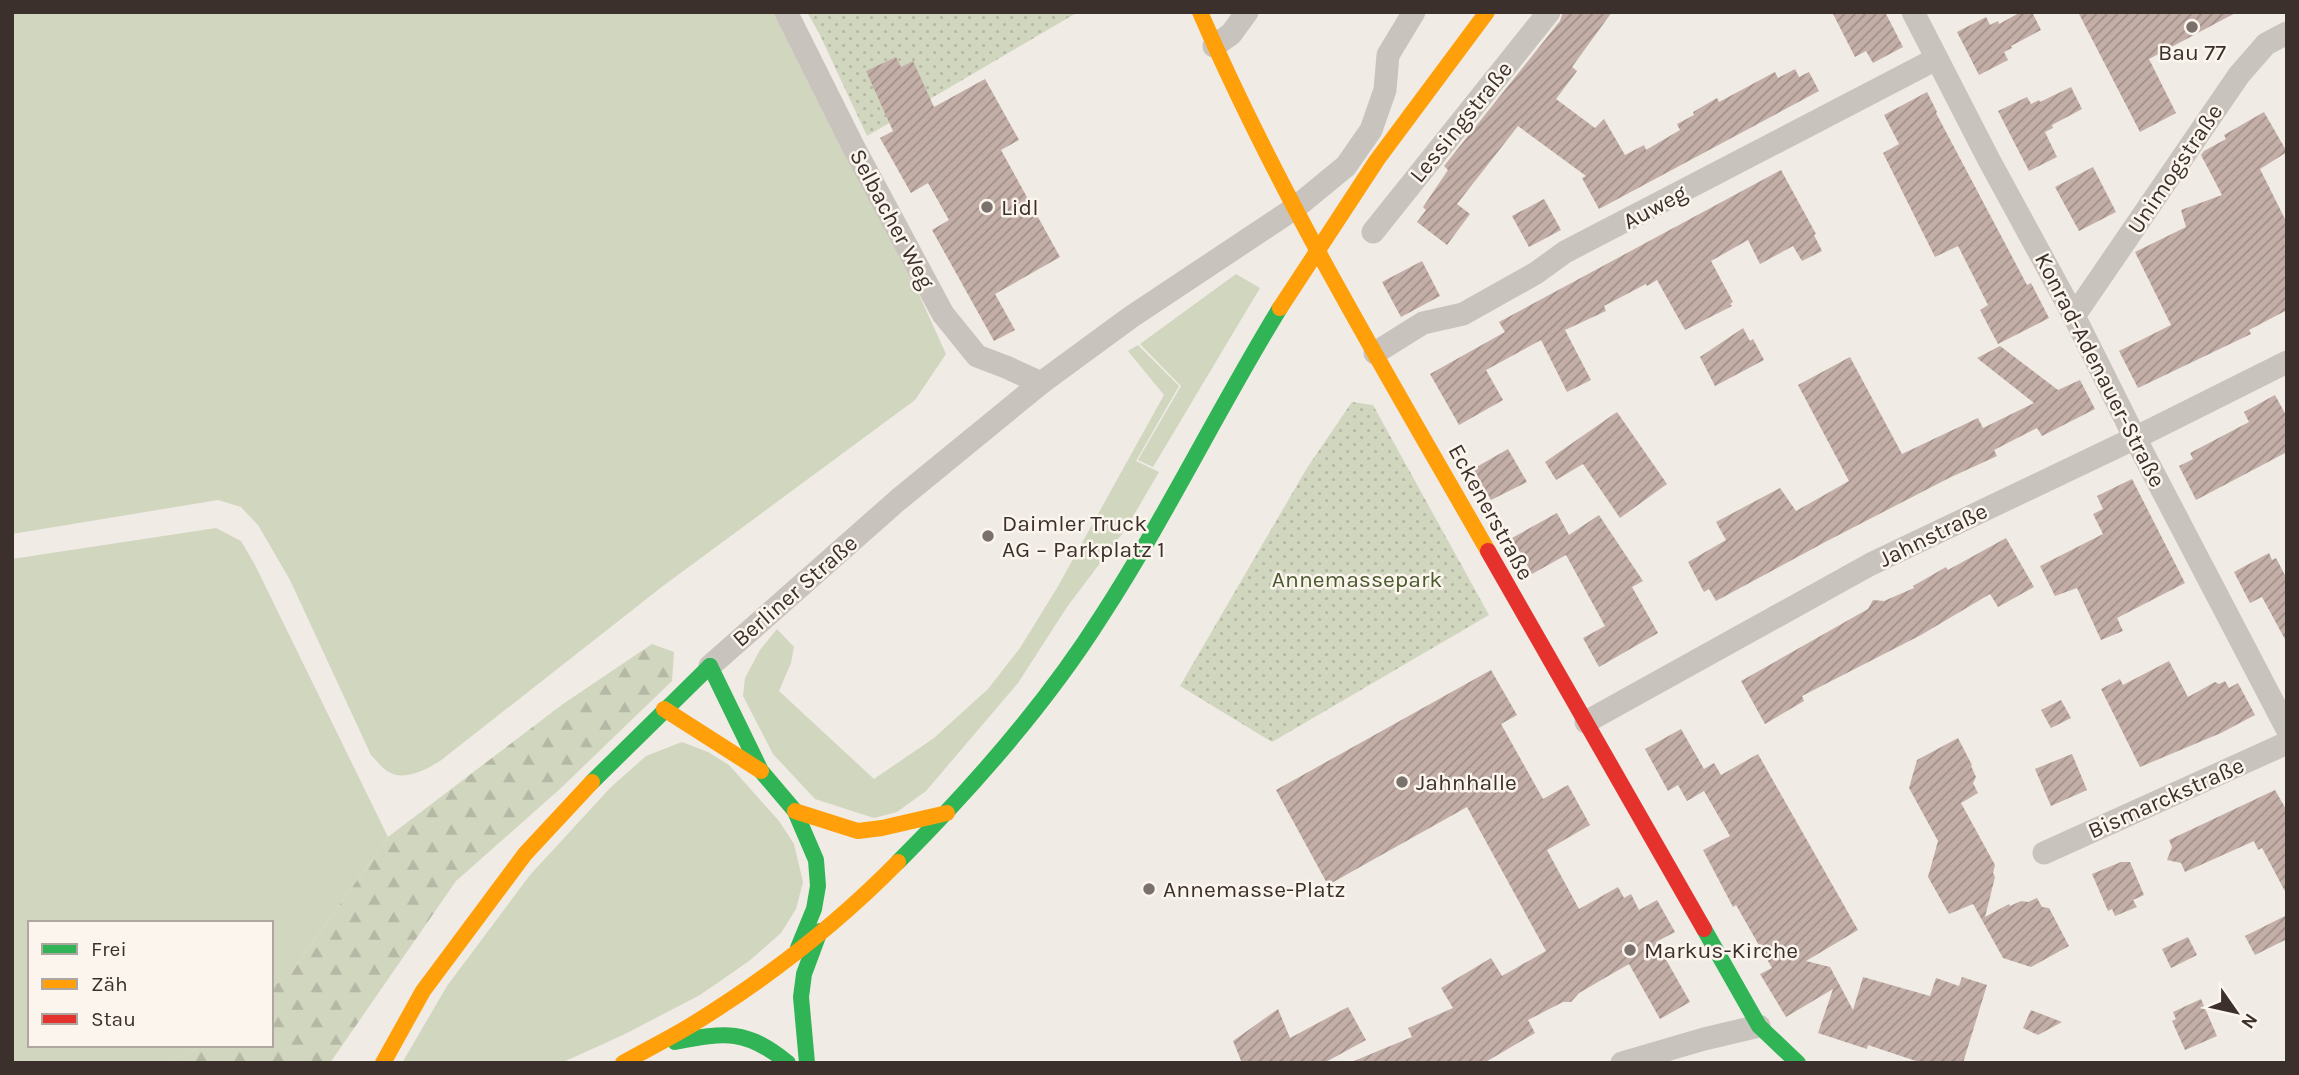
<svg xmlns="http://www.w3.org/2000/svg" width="2299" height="1075" viewBox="0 0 2299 1075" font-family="Karla,sans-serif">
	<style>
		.grass { fill: #d1d6bf }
		.forest { fill: url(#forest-firs) }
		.park { fill: url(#park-dots) }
		.building { fill: url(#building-hatch) }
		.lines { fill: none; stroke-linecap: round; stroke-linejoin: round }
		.street { stroke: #c9c3be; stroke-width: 23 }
		.fast { stroke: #30b455; stroke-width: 16 }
		.slow { stroke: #ff9f0a; stroke-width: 16 }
		.jam { stroke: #e5322d; stroke-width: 16 }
		.poi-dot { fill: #7a716c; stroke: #fbf5ee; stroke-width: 2.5 }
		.labels { text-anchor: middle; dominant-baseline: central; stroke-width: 5; stroke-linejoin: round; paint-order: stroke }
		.poi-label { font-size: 23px; fill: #3b302b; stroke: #fbf5ee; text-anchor: start }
		.street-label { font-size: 23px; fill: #3b302b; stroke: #fbf5ee }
		.park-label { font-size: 23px; fill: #4a5a2e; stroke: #fbf5ee }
	</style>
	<defs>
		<pattern id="forest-firs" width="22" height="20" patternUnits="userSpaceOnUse" patternTransform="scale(1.75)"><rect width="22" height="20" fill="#d1d6bf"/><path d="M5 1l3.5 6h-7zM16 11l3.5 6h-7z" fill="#b4b8a4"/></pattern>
		<pattern id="park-dots" width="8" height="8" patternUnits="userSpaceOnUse" patternTransform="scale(1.75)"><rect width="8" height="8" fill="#d1d6bf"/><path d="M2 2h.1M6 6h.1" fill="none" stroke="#b4b8a4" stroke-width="1.8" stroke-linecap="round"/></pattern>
		<pattern id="building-hatch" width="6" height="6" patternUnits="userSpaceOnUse" patternTransform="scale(1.75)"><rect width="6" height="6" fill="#c3afa7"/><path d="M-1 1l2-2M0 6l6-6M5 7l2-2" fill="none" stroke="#a08f88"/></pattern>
	</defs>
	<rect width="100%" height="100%" fill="#f0ebe5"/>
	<g class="grass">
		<path d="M12 12H775L916 288 946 354 915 400 663 586 440 761C426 770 403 782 387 771 381 767 376 760 371 755L290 580 258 525 241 507 218 500 12 534Z"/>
		<polygon points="1236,274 1260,288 1153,467 1138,460 1181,386 1140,344"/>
		<polygon points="1138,345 1179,386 1136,461 1159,472 1125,530 1067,607 1018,683 926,791 897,812 874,818 815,799 773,754 743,696 745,678 760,650 777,629 794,647 791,663 779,691 874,779 934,738 988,689 1020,648 1057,588 1164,395 1128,351"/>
		<polygon points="216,528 241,541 255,565 388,837 293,970 271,988 271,923 30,923 30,1045 204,1045 167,1063 12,1063 12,559"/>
		<polygon points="682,742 708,752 729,765 779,821 794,844 803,882 796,909 781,933 749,961 700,995 623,1035 561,1063 402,1063 447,986 530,875 611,787 646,756"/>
	</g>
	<polygon class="forest" points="652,644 674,652 672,681 561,788 456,881 330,1063 167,1063 204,1045 271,1045 271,988 293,970 388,837 563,704"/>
	<g class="park">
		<polygon points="807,12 1078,12 867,136 820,35"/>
		<polygon points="1352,402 1373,405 1489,615 1272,742 1180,686 1307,468"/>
	</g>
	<g class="building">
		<polygon points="1563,12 1612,12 1572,67 1577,71 1556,99 1595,128 1604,119 1625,155 1644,145 1646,150 1680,130 1677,124 1694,115 1693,112 1717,98 1719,102 1775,72 1778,78 1795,69 1799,77 1809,72 1819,91 1599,209 1582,178 1586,176 1518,126 1457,204 1470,214 1447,245 1417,222 1426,210 1423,207 1448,170 1444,166 1560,21"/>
		<polygon points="1832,12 1885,12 1903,47 1873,63 1866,51 1855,57"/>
		<polygon points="2021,12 2032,12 2041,30 2011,46 2012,48 2004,52 2008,60 1979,75 1957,32 1986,17 1990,25 1998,21 1999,24"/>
		<polygon points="2078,12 2237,12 2149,59 2176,113 2140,132"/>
		<polygon points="896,57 901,67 913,61 934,107 985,79 1019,140 1001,150 1060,257 995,294 1015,330 994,341 932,230 949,220 928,183 911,193 880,138 893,131 866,71"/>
		<polygon points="2071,87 2082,109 2052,125 2053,128 2045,132 2057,157 2029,171 1998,111 2027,97 2031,104 2039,100 2040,102"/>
		<polygon points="1927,92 1937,112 1936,113 2027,285 2031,283 2049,318 1998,344 1980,310 1988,305 1958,246 1935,257 1883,153 1899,144 1884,115"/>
		<polygon points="2264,112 2287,152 2260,169 2287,223 2287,310 2249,330 2251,334 2138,388 2119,351 2171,325 2135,252 2186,227 2181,210 2222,195 2201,155 2204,151 2226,139 2224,135"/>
		<polygon points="2093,167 2116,212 2079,231 2055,187"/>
		<polygon points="1781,170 1816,234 1814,235 1822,251 1802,261 1793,246 1760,264 1748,240 1711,261 1733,302 1730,304 1732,306 1685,330 1657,280 1647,286 1646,284 1604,306 1606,311 1565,330 1591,380 1567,392 1541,340 1486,370 1503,400 1459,425 1430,374 1505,332 1499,322"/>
		<polygon points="1544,199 1561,230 1529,247 1512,216"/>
		<polygon points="1422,261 1440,296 1401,317 1382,282"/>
		<polygon points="1743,328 1750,341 1753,339 1764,360 1715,386 1700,357"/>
		<polygon points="2000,346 2058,390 2080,380 2095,409 2042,436 2037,428 1994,450 1997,456 1949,478 1829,540 1716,601 1709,589 1704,592 1688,562 1726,540 1716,522 1780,488 1796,511 1849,481 1798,385 1850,357 1902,454 1978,418 1983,428 2034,403 1977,358"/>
		<polygon points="2275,395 2287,417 2287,452 2196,500 2179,466 2193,459 2190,453 2249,422 2244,412"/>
		<polygon points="1617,412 1667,484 1620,518 1583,464 1556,480 1545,462"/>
		<polygon points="1508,449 1527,482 1491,500 1473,469"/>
		<polygon points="2132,479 2185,583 2117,618 2123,631 2101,640 2077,588 2055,596 2040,566 2103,534 2093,514 2103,509 2097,496"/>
		<polygon points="1557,513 1569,535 1599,515 1643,581 1632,587 1658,633 1599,667 1583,638 1605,626 1566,555 1532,574 1512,538"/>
		<polygon points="2006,538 2034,587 1998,607 1990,594 1921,635 1802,696 1804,701 1765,724 1741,681 1868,609 1873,600 1884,601 1914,588 1913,586 1946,567 1948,570"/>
		<polygon points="2269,553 2272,560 2276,558 2287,579 2287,643 2262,597 2250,603 2234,572"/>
		<polygon points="2169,661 2188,697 2215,682 2219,684 2225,681 2229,688 2238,683 2255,715 2221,733 2140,767 2101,689 2120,679 2123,685"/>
		<polygon points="1491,670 1517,715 1501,724 1543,799 1568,785 1590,825 1547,850 1579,909 1618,887 1624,898 1631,894 1639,910 1657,900 1675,932 1656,942 1690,1002 1660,1019 1629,964 1579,993 1571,1002 1563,1002 1528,1020 1535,1033 1484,1063 1349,1063 1412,1037 1408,1028 1453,1008 1441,988 1491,958 1502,976 1546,951 1467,807 1328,885 1276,790"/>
		<polygon points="2061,700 2071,718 2051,728 2041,710"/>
		<polygon points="1681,729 1704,769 1714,763 1721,775 1758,754 1858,930 1806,961 1830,967 1853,1010 1863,977 1930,996 1936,978 1959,986 1962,977 1987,985 1963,1063 1922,1063 1868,1045 1867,1049 1818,1033 1833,989 1786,1017 1760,974 1772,968 1736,905 1733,907 1703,850 1730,836 1704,791 1687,801 1678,785 1668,791 1645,749"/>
		<polygon points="1958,738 1972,765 1971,766 1976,777 1973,783 1978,793 1961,803 1995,865 1993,873 1995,877 1985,917 2009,904 2010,906 2021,901 2028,902 2037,898 2042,907 2049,908 2069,946 2031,967 2003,958 1973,904 1949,914 1928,877 1938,841 1909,788 1917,760"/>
		<polygon points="2072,754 2087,790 2051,806 2035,769"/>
		<polygon points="2275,790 2287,811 2287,895 2262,848 2258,850 2254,841 2185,872 2181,863 2167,860 2172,847 2169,840"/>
		<polygon points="2121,862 2130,862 2144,895 2133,900 2137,907 2115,916 2112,909 2108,911 2092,874"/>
		<polygon points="2287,915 2287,939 2255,955 2245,936"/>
		<polygon points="2188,937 2197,955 2171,968 2162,949"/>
		<polygon points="2201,999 2217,1036 2185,1050 2172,1021 2176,1019 2173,1012"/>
		<polygon points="1348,1007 1366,1040 1324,1063 1242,1063 1233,1041 1278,1009 1290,1038"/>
		<polygon points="2031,1010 2062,1022 2038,1035 2023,1028"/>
	</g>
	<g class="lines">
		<g class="street">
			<polyline points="786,12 853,146 943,314 977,356 1006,367 1041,383"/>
			<polyline points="1913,12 1989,160 2074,316 2135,438 2287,729"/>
			<polyline points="1214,46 1231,34 1247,12"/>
			<polyline points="1373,232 1549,12"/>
			<polyline points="2074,316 2239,75 2266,44 2287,33"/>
			<polyline points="1375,353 1423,323 1463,314 1536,273 1565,252 1936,59"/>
			<polyline points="710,666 898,500 1041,383 1131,317 1295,208 1346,166 1371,130 1385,90 1388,55 1414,12"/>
			<polyline points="1586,722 1871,564 2135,438 2287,362"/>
			<polyline points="2044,853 2287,743"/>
			<polyline points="1622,1063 1704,1039 1759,1026"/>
		</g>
		<g class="fast">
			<polyline points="710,666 761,771 795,811 816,860 818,886 814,909 798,948"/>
			<polyline points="592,782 710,666"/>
			<path d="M898 862C973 787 1044 707 1101 617 1166 517 1218 409 1280 308"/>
			<polyline points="1704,929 1759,1026 1798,1063"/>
			<path d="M675 1042C726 1032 746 1029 788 1063"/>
			<polyline points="807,1063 801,997 804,974 820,931"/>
		</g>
		<g class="slow">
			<path d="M1200 12C1281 199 1387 374 1488 551"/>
			<polyline points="1280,308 1377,160 1487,12"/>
			<polyline points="664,709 761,771"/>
			<polyline points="795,811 858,831 882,828 947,813"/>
			<polyline points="383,1063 423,991 525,854 592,782"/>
			<path d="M623 1063C646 1050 670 1038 693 1024 766 979 837 924 898 862"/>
		</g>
		<polyline class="jam" points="1488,551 1704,929"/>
	</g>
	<g class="poi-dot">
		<circle cx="2192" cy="27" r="7"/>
		<circle cx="987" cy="207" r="7"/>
		<circle cx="988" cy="536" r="7"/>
		<circle cx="1402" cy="782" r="7"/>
		<circle cx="1149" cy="889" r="7"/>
		<circle cx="1630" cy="950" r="7"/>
	</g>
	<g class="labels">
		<g class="poi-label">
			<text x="2192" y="52" text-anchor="middle">Bau 77</text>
			<text x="1001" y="207">Lidl</text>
			<text x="1002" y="523">Daimler Truck<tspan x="1002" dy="26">AG − Parkplatz 1</tspan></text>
			<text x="1416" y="782">Jahnhalle</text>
			<text x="1163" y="889">Annemasse-Platz</text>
			<text x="1644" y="950">Markus-Kirche</text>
		</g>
		<g class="street-label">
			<text transform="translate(1461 122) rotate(-51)">Lessingstraße</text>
			<text transform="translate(2175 169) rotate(-56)">Unimogstraße</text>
			<text transform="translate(1655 207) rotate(-28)">Auweg</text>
			<text transform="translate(892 219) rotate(62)">Selbacher Weg</text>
			<text transform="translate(2100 370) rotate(63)">Konrad-Adenauer-Straße</text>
			<text transform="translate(1491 512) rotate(61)">Eckenerstraße</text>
			<text transform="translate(1933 535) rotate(-26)">Jahnstraße</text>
			<text transform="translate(795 591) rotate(-41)">Berliner Straße</text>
			<text transform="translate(2166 798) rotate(-24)">Bismarckstraße</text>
		</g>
		<g class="park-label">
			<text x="1357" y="579">Annemassepark</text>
		</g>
	</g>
	<rect width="2299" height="1075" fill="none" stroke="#3b302b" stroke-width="28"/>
	<rect x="28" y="921" width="245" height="126" fill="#fbf5ee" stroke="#aea6a0" stroke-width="2"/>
	<rect x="42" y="944" width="35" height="10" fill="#30b455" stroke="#aea6a0" stroke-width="2"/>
	<text x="91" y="956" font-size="21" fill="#3b302b">Frei</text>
	<rect x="42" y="979" width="35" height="10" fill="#ff9f0a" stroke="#aea6a0" stroke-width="2"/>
	<text x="91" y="991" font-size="21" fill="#3b302b">Zäh</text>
	<rect x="42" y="1014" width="35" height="10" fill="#e5322d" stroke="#aea6a0" stroke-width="2"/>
	<text x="91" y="1026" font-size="21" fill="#3b302b">Stau</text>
	<g transform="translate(2236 1012) rotate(124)" stroke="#fbf5ee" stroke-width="5" paint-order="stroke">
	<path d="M0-5L12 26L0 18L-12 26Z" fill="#3b302b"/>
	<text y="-10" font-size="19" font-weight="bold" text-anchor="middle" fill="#3b302b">N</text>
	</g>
</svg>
